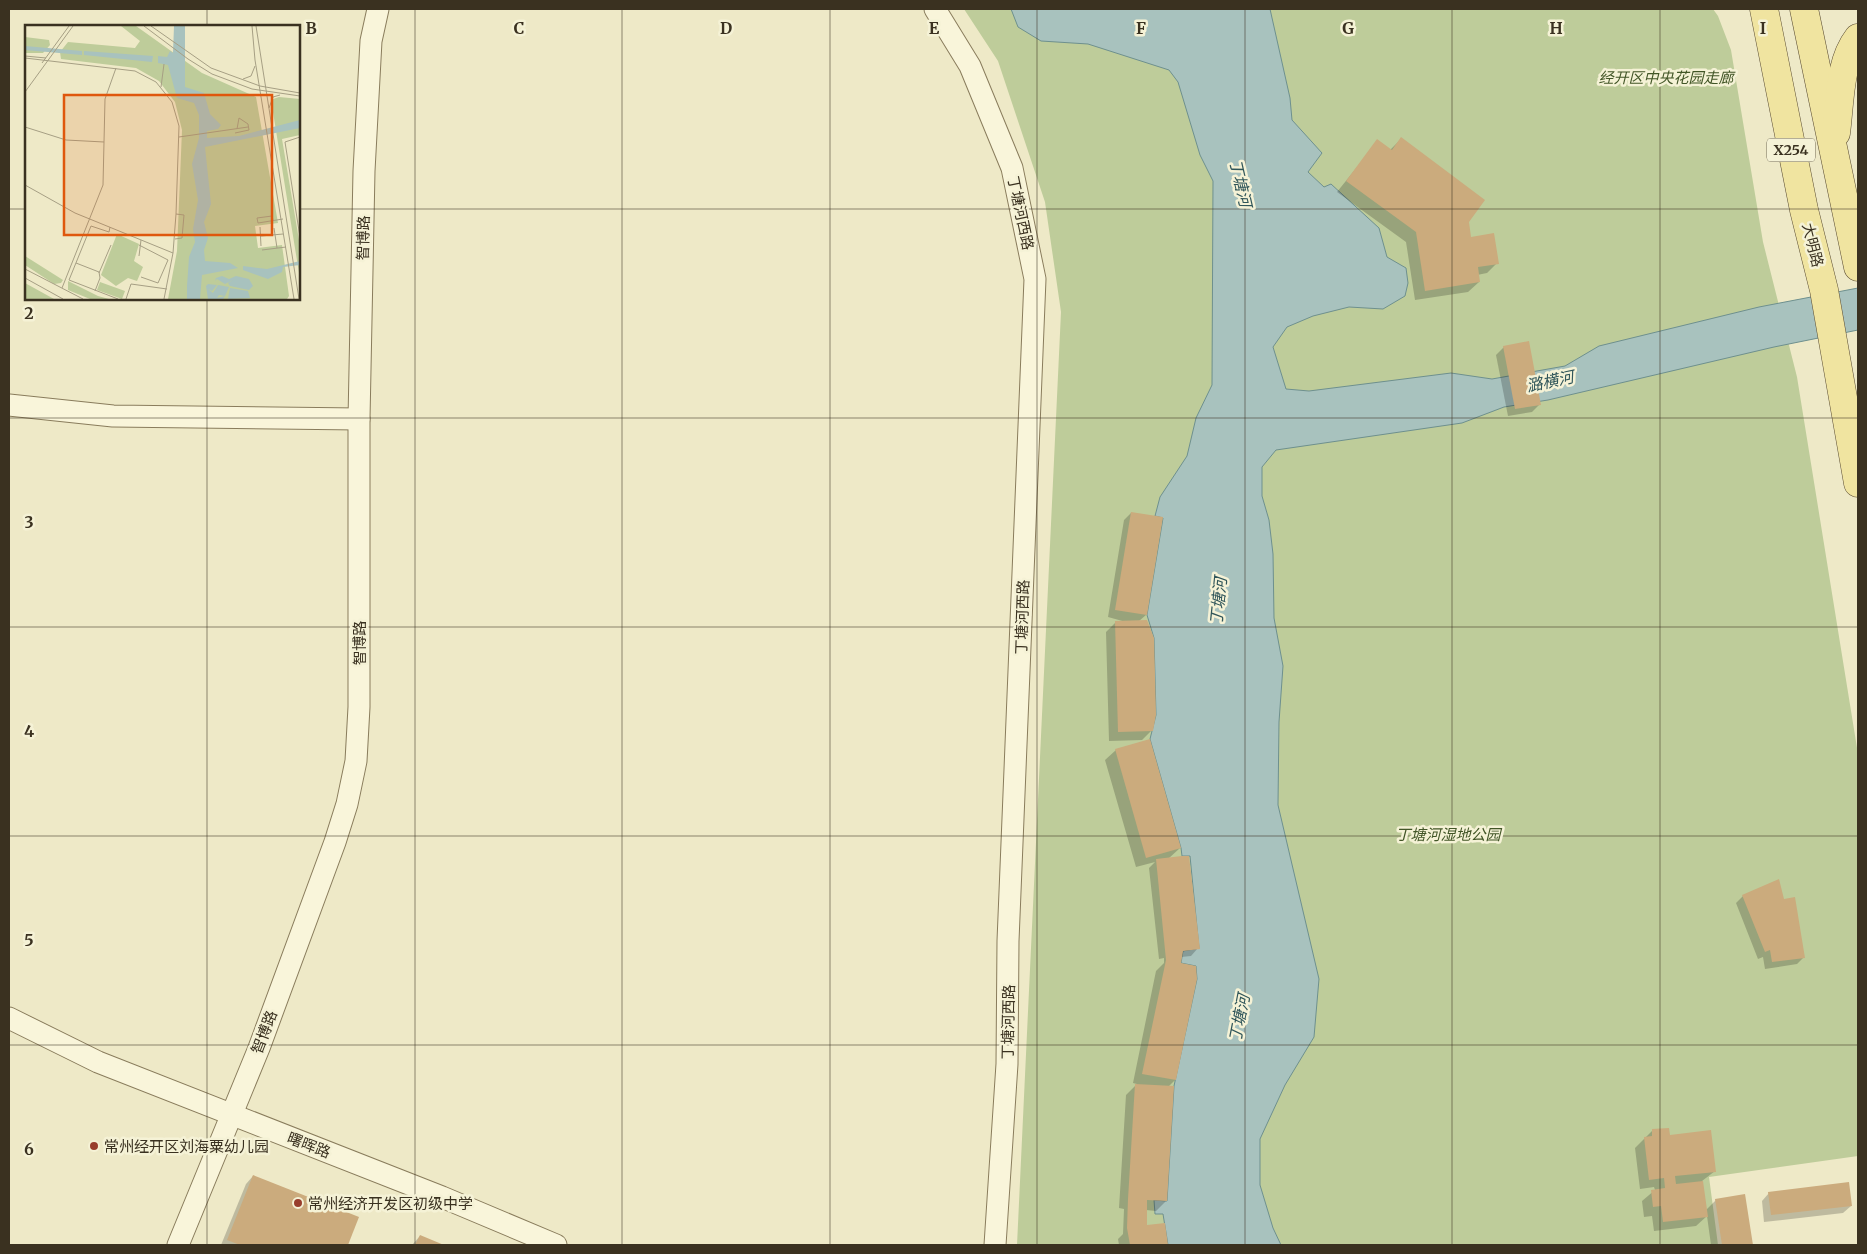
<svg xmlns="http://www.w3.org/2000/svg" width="1867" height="1254" viewBox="0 0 1867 1254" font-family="Merriweather,'Noto Sans SC',serif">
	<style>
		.green { fill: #becc9a }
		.water { fill: #a8c2be; stroke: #6e908e }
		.shadow { fill: #0003 }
		.building { fill: #cbab7d }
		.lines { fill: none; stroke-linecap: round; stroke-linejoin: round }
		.minor-casing { stroke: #897c5c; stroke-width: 23 }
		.major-casing { stroke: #574930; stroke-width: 29 }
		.minor { stroke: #f9f5da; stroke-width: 21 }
		.major { stroke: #f0e4a0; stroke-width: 28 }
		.grid { fill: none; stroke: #3a3120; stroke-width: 1; stroke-opacity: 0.55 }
		.poi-dot { fill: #983e2d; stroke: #f5f2d6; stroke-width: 2 }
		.labels { text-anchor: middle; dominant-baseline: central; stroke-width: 5; stroke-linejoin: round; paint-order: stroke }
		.shield { fill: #f5f2d6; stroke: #726b57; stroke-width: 1 }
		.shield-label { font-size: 14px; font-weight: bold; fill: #3a3120 }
		.park-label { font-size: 15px; font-style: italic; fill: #425627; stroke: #f5f2d6 }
		.street-label { font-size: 15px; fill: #3a3120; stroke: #f5f2d6 }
		.poi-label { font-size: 15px; fill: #3a3120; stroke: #f5f2d6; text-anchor: start }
		.water-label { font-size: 16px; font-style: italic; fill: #2f5559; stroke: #f5f2d6 }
		.inset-road { fill: none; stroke: #a69f84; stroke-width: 1 }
		.view { fill: #df570d; fill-opacity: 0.15; stroke: #df570d; stroke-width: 2.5 }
		.inset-edge { fill: none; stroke: #3a3120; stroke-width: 2.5 }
		.grid-label { font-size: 16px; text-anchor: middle; font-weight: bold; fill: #3a3120; stroke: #f5f2d6; stroke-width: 5; stroke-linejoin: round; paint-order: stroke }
	</style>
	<rect width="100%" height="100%" fill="#eee9c7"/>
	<polygon class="green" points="964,9 1713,9 1718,16 1731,50 1763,242 1797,377 1858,754 1858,1156 1709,1177 1718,1245 1017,1245 1061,312 1045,202 998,61"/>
	<polygon class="water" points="1011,9 1270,9 1290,98 1292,120 1322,153 1308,172 1324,187 1331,184 1379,228 1387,257 1406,268 1408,283 1405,296 1383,309 1349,307 1313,316 1287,327 1273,347 1286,389 1309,391 1451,373 1492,379 1565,366 1599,346 1759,307 1858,288 1858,330 1774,347 1548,400 1504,407 1462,423 1276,450 1262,467 1262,496 1269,520 1273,554 1274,618 1283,666 1279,722 1278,805 1319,979 1314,1037 1285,1085 1260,1139 1260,1185 1273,1228 1281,1245 1168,1245 1163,1214 1155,1214 1154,1200 1167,1201 1174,1086 1197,979 1196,966 1181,963 1183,951 1199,948 1190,856 1182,856 1181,848 1150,739 1156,715 1154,638 1147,615 1163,518 1155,516 1160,497 1187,456 1196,418 1212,385 1213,181 1200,155 1178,82 1169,70 1088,44 1041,41 1018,27"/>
	<g class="shadow">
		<polygon points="1401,139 1468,221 1470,238 1497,263 1487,273 1477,275 1479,282 1468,292 1415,300 1406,242 1337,192 1378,141 1390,150"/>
		<polygon points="1504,347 1540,404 1532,412 1508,416 1496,355"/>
		<polygon points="1131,513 1162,518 1146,615 1139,621 1152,730 1142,740 1109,741 1106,632 1116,622 1126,622 1108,617 1124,520"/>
		<polygon points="1116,750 1180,848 1168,859 1198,948 1191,956 1181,957 1175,1080 1168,1087 1166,1201 1156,1211 1146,1210 1146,1227 1163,1224 1166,1245 1119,1245 1118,1239 1123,1234 1124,1209 1119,1208 1126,1095 1137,1084 1133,1083 1156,971 1164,963 1164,958 1159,959 1149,868 1155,862 1136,867 1105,760"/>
		<polygon points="1743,896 1783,901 1804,957 1797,964 1765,969 1763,957 1758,959 1736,903"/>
		<polygon points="1652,1131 1669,1136 1715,1171 1702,1181 1706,1210 1716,1200 1744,1196 1752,1245 1711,1245 1707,1216 1696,1226 1654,1231 1652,1216 1644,1217 1642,1201 1655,1190 1654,1187 1640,1189 1635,1148"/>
		<polygon points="253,1176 358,1218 346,1245 221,1245 246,1184"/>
		<polygon points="1769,1193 1851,1206 1843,1213 1764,1222 1762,1201"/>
		<polygon points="420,1236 441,1245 412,1245"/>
	</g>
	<g class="building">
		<polygon points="1401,137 1485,200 1469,222 1471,237 1494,233 1499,264 1478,267 1480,282 1425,291 1416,232 1346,181 1377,139 1392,150"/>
		<polygon points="1529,341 1541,405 1515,409 1503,346"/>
		<polygon points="1131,512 1163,517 1147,615 1115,610"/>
		<polygon points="1147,620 1154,638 1156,715 1153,731 1118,732 1115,621"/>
		<polygon points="1150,739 1181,848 1146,858 1115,749"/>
		<polygon points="1182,856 1189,856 1200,949 1183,951 1181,963 1196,966 1197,979 1176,1080 1142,1074 1166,960 1156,859"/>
		<polygon points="1779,879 1784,899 1795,897 1805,958 1772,962 1770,950 1765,952 1742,895"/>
		<polygon points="1135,1084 1174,1086 1167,1201 1147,1200 1147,1225 1165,1223 1168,1245 1130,1245 1127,1228 1128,1199"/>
		<polygon points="1669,1128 1670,1135 1711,1130 1716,1172 1675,1176 1676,1184 1703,1181 1708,1217 1663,1222 1661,1206 1653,1207 1651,1190 1665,1188 1664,1178 1649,1180 1644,1137 1652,1136 1652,1129"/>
		<polygon points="253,1175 359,1217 348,1245 240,1245 227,1240"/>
		<polygon points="1849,1182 1852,1206 1771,1215 1768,1192"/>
		<polygon points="1745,1194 1753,1245 1722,1245 1715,1199"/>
		<polygon points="420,1235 444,1245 415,1245"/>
	</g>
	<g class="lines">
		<defs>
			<g id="minor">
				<polyline points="935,9 970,66 1012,168 1035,279 1008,941 1007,1064 995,1245"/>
				<polyline points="9,405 113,416 359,419"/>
				<polyline points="9,1018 98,1062 442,1197 556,1245"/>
				<polyline points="178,1245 259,1048 335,842 347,804 356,761 359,707 359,419 364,171 371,41 378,9"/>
			</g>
			<g id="major">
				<polyline points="1764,9 1804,210 1824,290 1858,483"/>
				<polyline points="1804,9 1858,267"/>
				<path d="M1836 133C1840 103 1839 62 1858 38"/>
			</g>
		</defs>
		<use href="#minor" class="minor-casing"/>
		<use href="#major" class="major-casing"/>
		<use href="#minor" class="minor"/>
		<use href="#major" class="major"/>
	</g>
	<path class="grid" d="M207 9V26M415 9V1245M622 9V1245M830 9V1245M1037 9V1245M1245 9V1245M1452 9V1245M1660 9V1245M9 209H26M299 209H1858M207 299V1245M9 418H1858M9 627H1858M9 836H1858M9 1045H1858"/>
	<g class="poi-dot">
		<circle cx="94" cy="1146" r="5"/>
		<circle cx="298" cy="1203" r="5"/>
	</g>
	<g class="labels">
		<rect class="shield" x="1767" y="138.5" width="48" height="23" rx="4"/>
		<g class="shield-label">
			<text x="1791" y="150">X254</text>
		</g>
		<g class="park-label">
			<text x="1666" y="77">经开区中央花园走廊</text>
			<text x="1448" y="834">丁塘河湿地公园</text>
		</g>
		<g class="street-label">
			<text transform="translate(1021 213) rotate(78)">丁塘河西路</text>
			<text transform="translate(363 238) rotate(-89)">智博路</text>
			<text transform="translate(1813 245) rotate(76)">大明路</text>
			<text transform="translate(1022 617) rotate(-88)">丁塘河西路</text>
			<text transform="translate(359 643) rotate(-90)">智博路</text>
			<text transform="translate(1008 1022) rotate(-89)">丁塘河西路</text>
			<text transform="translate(264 1032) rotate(-69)">智博路</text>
			<text transform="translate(309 1145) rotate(21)">曙晖路</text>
		</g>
		<g class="poi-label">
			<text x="104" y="1146">常州经开区刘海粟幼儿园</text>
			<text x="308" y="1203">常州经济开发区初级中学</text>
		</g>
		<g class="water-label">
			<text transform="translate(1241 183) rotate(77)">丁塘河</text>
			<text transform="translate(1550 381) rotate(-12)">潞横河</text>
			<text transform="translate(1218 601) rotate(-84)">丁塘河</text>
			<text transform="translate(1239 1018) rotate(-79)">丁塘河</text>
		</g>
	</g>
	<g transform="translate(25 25)">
		<rect width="275" height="275" fill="#eee9c7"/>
		<path d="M96 1H111L177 48 231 72 253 198 230 201 233 223 257 220 264 271 262 274H143L152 226 157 105 150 77 134 56 111 43 36 34 35 27 43 17 110 23 115 16ZM0 12 24 15 25 20 18 28H0ZM254 72 275 74V110L257 114 275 221V254L247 81 248 74ZM92 209 114 219 109 236 118 242 112 256 103 253 91 261 76 250ZM0 231 38 255 36 258 29 259 0 240ZM43 256 73 271 84 274H65L43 265ZM75 257 100 266 97 274 72 265ZM0 258 29 274H0Z" fill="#becc9a"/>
		<path d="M149 1H160V62L179 68 185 89 196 100 193 104 182 106V113L214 111 275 95V103L180 122 186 179 179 197 183 213 179 225 180 236 205 238 213 243 177 250 175 274H162V261L164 232 170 217 168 204 173 175 167 139 174 113V90L169 78 152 73 143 40 133 38V31L142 32 145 26 148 28ZM0 21 57 26V30L0 25ZM59 26 128 31 127 37 59 30ZM275 236V240L258 242 257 247 243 254 218 245V241L242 244ZM197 251 204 254 211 251 224 254 228 261 224 265 205 261 203 258 208 255 200 259 192 254 190 256 191 253ZM183 259 192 260 187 266 183 264 188 268 193 260 204 262 200 271 194 270 192 273 200 271 198 274H183L181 261ZM205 263 223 266 225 273 203 274Z" fill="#a8c2be"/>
		<path class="inset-road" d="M119 1 163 34 187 49 227 64 275 71M126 1 186 43 235 61 275 68M227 1 230 35 269 274M231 1 274 274M0 31 21 33M0 33 110 46 131 57 147 77 154 101 151 189 148 228 139 274M17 38 44 1M218 54 226 51 230 41M136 62 139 39M0 67 48 1M244 83 248 72 255 70M0 102 41 115 79 117M210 108 224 105 223 99 214 93 212 104M154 112 223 102M275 112 260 117 275 212M0 160 50 188 148 228M248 195 247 191 232 193 233 198 258 194M85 202 84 207 66 201 44 255 93 274M235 202 236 221M249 203 252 223M236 211 258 209M150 214 157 213 159 190 151 189M114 220 143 235 133 258 116 252M237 225 261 222M114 231 116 215M51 238 74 247 75 253 70 266M0 244 58 274M74 248 86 220M0 253 38 274M37 263 78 160 80 74 91 43M101 274 106 259 142 264"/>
		<path class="view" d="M39 70H247V210H39Z"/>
		<rect width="275" height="275" class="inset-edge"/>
	</g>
	<g class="grid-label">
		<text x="311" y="34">B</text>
		<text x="519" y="34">C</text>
		<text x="726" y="34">D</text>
		<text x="934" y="34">E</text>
		<text x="1141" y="34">F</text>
		<text x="1348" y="34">G</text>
		<text x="1556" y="34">H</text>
		<text x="1763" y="34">I</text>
		<text x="29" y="319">2</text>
		<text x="29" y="528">3</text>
		<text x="29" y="737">4</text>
		<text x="29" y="946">5</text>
		<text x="29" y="1155">6</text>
	</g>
	<rect width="1867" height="1254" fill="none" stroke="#3a3120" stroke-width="20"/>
</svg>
